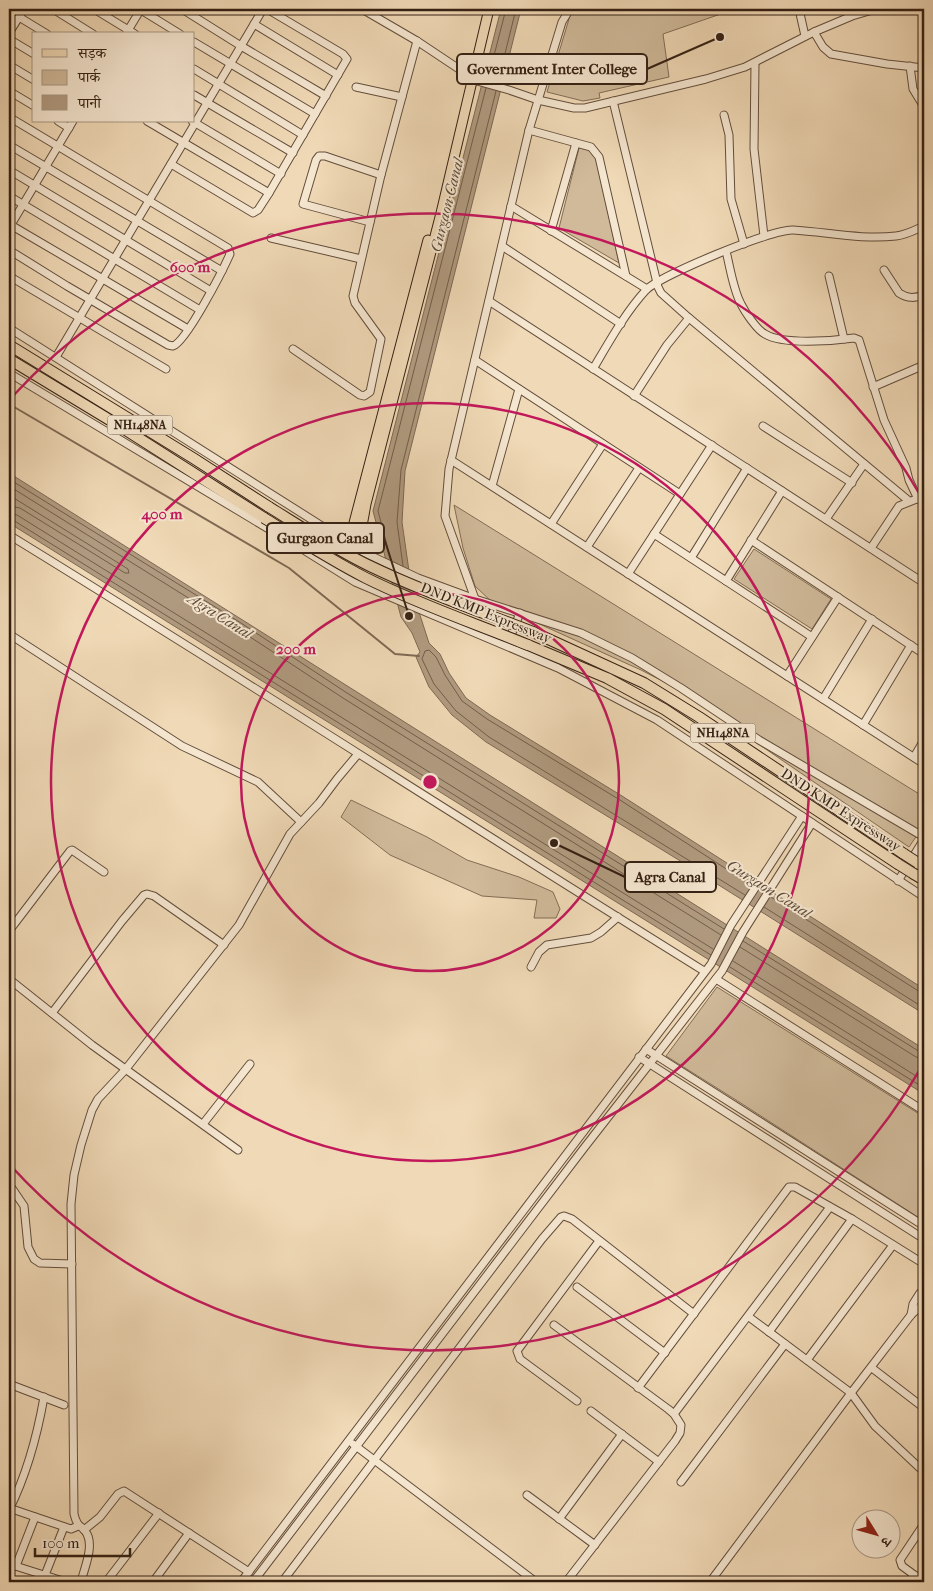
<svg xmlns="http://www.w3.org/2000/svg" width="933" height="1591" viewBox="0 0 933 1591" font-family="'IM FELL French Canon','Noto Serif Devanagari',serif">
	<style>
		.green { fill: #d0ba9a; stroke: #826d56 }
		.water { fill: #b09a7f; stroke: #7e6954 }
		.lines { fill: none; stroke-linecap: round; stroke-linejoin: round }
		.shore { stroke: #725d49; stroke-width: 1 }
		.stream { stroke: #7e6954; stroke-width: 2 }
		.minor-casing { stroke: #634e3c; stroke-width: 9 }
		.major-casing { stroke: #342013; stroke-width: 11 }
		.highway-casing { stroke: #342013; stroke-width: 12 }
		.minor { stroke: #f5e6d0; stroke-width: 7 }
		.major { stroke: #f0d9b6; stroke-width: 9 }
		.highway { stroke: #f0d9b6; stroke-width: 10 }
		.highway-bridge-casing { stroke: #342013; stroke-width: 12; stroke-linecap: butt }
		.highway-bridge { stroke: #f0d9b6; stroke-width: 10 }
		.ring { fill: none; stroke: #c2185b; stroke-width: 2.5 }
		.labels { text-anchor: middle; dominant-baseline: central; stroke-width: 4; stroke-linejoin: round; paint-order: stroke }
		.shield { fill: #f5e6d0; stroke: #6e5b4c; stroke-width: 1 }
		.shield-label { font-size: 12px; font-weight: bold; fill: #342013 }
		.street-label { font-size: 14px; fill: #342013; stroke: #f5e6d0 }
		.water-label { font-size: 15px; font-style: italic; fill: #5f4b39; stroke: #f5e6d0 }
		.centre { fill: #c2185b; stroke: #f5e6d0; stroke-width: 2.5 }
		.ring-label { font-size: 15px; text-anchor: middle; font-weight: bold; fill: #c2185b; stroke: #f5e6d0; stroke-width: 4; stroke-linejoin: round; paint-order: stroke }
		.leader { fill: none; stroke: #342013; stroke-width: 2 }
		.callout-dot { fill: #342013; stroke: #f5e6d0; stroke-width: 2 }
		.callout { fill: #f5e6d0; stroke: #342013; stroke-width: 2 }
		.callout-label { font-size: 15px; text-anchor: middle; font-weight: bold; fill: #342013 }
	</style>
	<rect width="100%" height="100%" fill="#f0d9b6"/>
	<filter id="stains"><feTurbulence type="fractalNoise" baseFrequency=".004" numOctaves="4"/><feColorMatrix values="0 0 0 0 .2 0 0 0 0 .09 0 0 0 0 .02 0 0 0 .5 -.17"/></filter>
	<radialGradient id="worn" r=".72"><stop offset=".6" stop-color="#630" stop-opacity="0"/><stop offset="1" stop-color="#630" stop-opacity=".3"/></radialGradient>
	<g class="green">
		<polygon points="572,9 735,9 663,34 669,77 599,93 600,98 583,101 547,92"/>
		<polygon points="579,148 595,152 619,263 559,228"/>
		<polygon points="454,505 924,797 924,825 909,847 678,689 641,670 493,603 475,586 463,548"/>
		<polygon points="754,549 831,599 812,629 734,579"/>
		<polygon points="351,800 427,837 467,860 519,877 553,892 560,909 556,918 534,918 537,900 482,896 390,855 341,817"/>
		<polygon points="717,987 924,1117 924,1221 736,1100 666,1056"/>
	</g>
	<g class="water">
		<polygon points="501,9 521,9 405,471 402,522 409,571 417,606 429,643 440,654 449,673 466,698 490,715 622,796 924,989 924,1014 682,862 486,742 452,715 429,687 416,657 420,652 412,633 401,617 373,511"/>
		<polygon points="9,473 924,1049 924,1094 9,523"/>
	</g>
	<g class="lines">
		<g class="shore">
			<polyline points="488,79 506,9"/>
			<polyline points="498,82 516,9"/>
			<polyline points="9,479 241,623 347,693 724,929"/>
			<polyline points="9,486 238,629 343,698 721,935"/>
			<polyline points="9,495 128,569 129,573 125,573 20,508 9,506"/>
			<polyline points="9,513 17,515 713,949"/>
			<polyline points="9,519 13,520 711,955"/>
			<polyline points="391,560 378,511 486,88"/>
			<polyline points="403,566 397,522 401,470 496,91"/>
			<polyline points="745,895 489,737 456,711 434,684 422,659 425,651 429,650 436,657 445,675 462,701 487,719 620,800 751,885"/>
			<polyline points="771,897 920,992 924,993"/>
			<polyline points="764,907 924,1008"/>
			<polyline points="743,941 920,1052 924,1052"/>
			<polyline points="740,947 916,1057 924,1059"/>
			<polyline points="733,961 924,1081"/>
			<polyline points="730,967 924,1088"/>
		</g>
		<polyline class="stream" points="9,404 289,568 395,654 419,656"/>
		<defs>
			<g id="minor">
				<polyline points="53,9 93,34"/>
				<polyline points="94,9 135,34"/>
				<polyline points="182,9 241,46 326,96"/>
				<polyline points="362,9 417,41 477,81 509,90 538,100 574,108 585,108 706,79 745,67 814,32 852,16 876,9"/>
				<polyline points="799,9 805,36"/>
				<polyline points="141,10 180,34"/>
				<polyline points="19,17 47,34"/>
				<polyline points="254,24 338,75"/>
				<polyline points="127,32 141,9"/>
				<polyline points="814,32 823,47 831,54 887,64 924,68"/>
				<polyline points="9,33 24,9"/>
				<polyline points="9,39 34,54"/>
				<polyline points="194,42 315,114"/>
				<polyline points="755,63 754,149 764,236"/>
				<polyline points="9,65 34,80"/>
				<polyline points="910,66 913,89 924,107"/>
				<polyline points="194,69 303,135"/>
				<polyline points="356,87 402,97"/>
				<polyline points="9,91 34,106"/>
				<polyline points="194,95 293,153"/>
				<polyline points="613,101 658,287 661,293 689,318 909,501"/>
				<polyline points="724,115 729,135 731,199 744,244"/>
				<path d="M9 117 228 248 230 254C223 270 186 342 173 346L168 345 67 286 9 250"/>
				<polyline points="58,121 69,128"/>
				<polyline points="147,121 269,193"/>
				<polyline points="192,121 281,174"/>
				<polyline points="529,130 591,147 599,157 626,276"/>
				<polyline points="9,145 222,271"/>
				<polyline points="171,164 253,213 258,210 269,193 347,59 343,54 267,9"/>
				<polyline points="9,170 211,291"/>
				<polyline points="9,196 200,310"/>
				<polyline points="511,206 647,289"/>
				<polyline points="370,222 303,204 316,160 319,156 325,156 381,175"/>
				<polyline points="9,224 188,329"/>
				<polyline points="9,228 73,121"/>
				<polyline points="551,231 576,143"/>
				<polyline points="271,238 361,259"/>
				<polyline points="502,246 621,324"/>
				<path d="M726 251C730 267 733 289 741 304 745 312 757 330 765 334 782 345 833 341 854 338L859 340 884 420 906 468 909 480 918 499"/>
				<path d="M884 270 899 293C908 299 915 298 924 295"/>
				<polyline points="9,276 166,369"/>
				<polyline points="829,276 844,339"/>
				<polyline points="489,301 924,583"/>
				<polyline points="9,328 363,552 418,578 475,599 581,633 632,658 681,688 759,740 924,837"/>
				<polyline points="293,349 360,395 364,396 370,392 381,339 355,303 353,296 381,175 417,41"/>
				<polyline points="56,357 263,9"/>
				<polyline points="475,360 680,494"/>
				<path d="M593 369C609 342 625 313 646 290 661 275 772 229 793 230 827 232 862 240 896 236 906 235 915 230 924 226"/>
				<polyline points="9,373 302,549 355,582 558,668 657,720 924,897"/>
				<polyline points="873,387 924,365"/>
				<polyline points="634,396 667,345 689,318"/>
				<polyline points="763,426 852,483"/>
				<polyline points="451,460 924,764"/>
				<polyline points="492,486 519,389"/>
				<polyline points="826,519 864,464"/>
				<polyline points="551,524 603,444"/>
				<polyline points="654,534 812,637"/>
				<path d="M9 535C242 678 472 827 704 971"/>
				<polyline points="751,540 924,654"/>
				<polyline points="587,547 639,468"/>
				<polyline points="871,548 899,506 924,496"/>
				<polyline points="691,558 747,468"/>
				<polyline points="628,574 712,445"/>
				<polyline points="726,581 782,491"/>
				<polyline points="475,599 445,516 449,469 529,130 562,22 570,9"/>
				<polyline points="9,634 182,746 258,782 301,822"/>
				<polyline points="509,640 520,613"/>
				<polyline points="787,676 838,597"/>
				<polyline points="823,699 872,619"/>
				<polyline points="863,725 911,645"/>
				<polyline points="914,757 924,740"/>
				<polyline points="898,881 924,839"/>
				<polyline points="9,931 70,851 72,850 104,872"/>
				<polyline points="531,967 539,952 547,945 591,938 601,932 618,917"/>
				<polyline points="9,979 92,1045 238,1150"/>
				<polyline points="716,979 924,1111"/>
				<polyline points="52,1013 122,921 144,895 147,894 154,896 224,945"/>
				<polyline points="646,1049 924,1226"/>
				<polyline points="639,1057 924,1239"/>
				<polyline points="203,1124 250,1064"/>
				<polyline points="9,1184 24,1206 28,1247 34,1259 40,1263 72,1264"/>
				<polyline points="577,1287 665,1353"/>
				<polyline points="911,1315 913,1304 920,1293"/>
				<polyline points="749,1317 851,1393 875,1426 924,1472"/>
				<polyline points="554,1325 668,1409 674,1414 681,1425 680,1433 675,1441 566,1582"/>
				<polyline points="769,1332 852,1219"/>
				<polyline points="807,1360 893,1245"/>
				<polyline points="872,1368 924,1408"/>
				<polyline points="9,1384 64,1405"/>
				<polyline points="638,1388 789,1187 795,1187 852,1219 924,1264"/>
				<polyline points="577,1401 520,1359 517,1351 599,1241"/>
				<polyline points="591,1411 659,1462"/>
				<polyline points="674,1414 830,1207"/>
				<polyline points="353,1444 536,1582"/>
				<polyline points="681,1482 785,1344"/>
				<polyline points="527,1495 595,1545"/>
				<polyline points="9,1508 71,1529 78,1526"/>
				<path d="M9 1510C27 1474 37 1437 44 1397"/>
				<polyline points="559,1519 622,1434"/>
				<polyline points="924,1524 900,1560 902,1566 924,1582"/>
				<polyline points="84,1530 100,1517 118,1494 124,1491 249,1572"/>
				<polyline points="9,1564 66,1582"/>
				<polyline points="16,1566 35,1517"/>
				<polyline points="45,1575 64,1527"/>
				<path d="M81 1582C84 1569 94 1547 87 1534 82 1524 78 1530 74 1514L71 1204 74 1175 81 1145 92 1110 98 1099 125 1070 239 925 290 834 319 803 337 779 358 754"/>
				<polyline points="106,1582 159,1513"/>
				<polyline points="153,1582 189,1533"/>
				<polyline points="241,1582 711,964 731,925 802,816"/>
				<polyline points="253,1582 584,1148 722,971 743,932 812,823"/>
				<polyline points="282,1582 542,1239 561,1217 564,1216 572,1219 694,1314"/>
				<polyline points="710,1582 851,1393 911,1315 924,1303"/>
				<polyline points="908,1582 914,1575"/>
			</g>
			<g id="major">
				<polyline points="349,542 428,240"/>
				<polyline points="358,548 366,504 441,213 489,9"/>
			</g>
			<g id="highway">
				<polyline points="9,345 193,458 269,507"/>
				<polyline points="9,359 118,425 264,518"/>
				<polyline points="533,632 644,683 699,717 904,854"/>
				<polyline points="528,645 607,678 664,709 898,864"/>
				<polyline points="914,874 924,880"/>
			</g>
		</defs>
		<use href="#minor" class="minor-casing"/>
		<use href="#major" class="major-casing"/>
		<use href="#highway" class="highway-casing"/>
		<use href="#minor" class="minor"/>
		<use href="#major" class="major"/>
		<use href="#highway" class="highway"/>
		<defs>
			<g id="highway-bridge">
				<path d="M269 507C303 528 336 550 372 567 424 592 479 611 533 632"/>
				<path d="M264 518C298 539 331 560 366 578 418 604 474 623 528 645"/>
				<polyline points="904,854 918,863"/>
				<polyline points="898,864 914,874"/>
			</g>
		</defs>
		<use href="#highway-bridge" class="highway-bridge-casing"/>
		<use href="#highway-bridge" class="highway-bridge"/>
	</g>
	<g class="ring">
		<circle cx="430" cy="782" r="189"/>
		<circle cx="430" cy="782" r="379"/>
		<path d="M922 1066A568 568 0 0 1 11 1166M11 398A568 568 0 0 1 922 498"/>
	</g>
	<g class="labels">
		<g class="shield">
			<rect x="107.5" y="415.5" width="65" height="19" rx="4"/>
			<rect x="690.5" y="723.5" width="65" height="19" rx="4"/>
		</g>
		<g class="shield-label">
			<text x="140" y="425">NH148NA</text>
			<text x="723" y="733">NH148NA</text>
		</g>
		<g class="street-label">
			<text transform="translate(486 613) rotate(22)">DND KMP Expressway</text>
			<text transform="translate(841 810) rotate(33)">DND KMP Expressway</text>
		</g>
		<g class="water-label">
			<text transform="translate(447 205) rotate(-76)">Gurgaon Canal</text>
			<text transform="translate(220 616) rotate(32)">Agra Canal</text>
			<text transform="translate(769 889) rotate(32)">Gurgaon Canal</text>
		</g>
	</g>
	<circle cx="430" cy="782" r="8" class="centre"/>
	<g class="ring-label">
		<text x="190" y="272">600 m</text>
		<text x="162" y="519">400 m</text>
		<text x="296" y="654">200 m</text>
	</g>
	<path class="leader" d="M720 37L647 69M409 616L384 538M554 843L625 877"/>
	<g class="callout-dot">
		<circle cx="720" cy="37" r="5"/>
		<circle cx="409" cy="616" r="5"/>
		<circle cx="554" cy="843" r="5"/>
	</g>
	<g class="callout">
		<rect x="457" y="54" width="190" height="30" rx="5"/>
		<rect x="267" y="523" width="117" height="30" rx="5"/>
		<rect x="625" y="862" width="91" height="30" rx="5"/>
	</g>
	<g class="callout-label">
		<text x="552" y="74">Government Inter College</text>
		<text x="325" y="543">Gurgaon Canal</text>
		<text x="670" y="882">Agra Canal</text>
	</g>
	<rect width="933" height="1591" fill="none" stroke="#f0d9b6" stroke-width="30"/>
	<rect x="10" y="10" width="913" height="1571" fill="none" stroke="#342013" stroke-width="2.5"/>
	<rect x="15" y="15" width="903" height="1561" fill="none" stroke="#342013"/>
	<rect x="32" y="32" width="162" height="90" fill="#f5e6d0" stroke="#a89784"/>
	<rect x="42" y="49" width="25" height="8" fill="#f0d9b6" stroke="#a89784"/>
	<text x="78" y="58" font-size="15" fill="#342013">सड़क</text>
	<rect x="42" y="70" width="25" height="15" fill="#d0ba9a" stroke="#a89784"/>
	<text x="78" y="82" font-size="15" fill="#342013">पार्क</text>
	<rect x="42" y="95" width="25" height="15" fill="#b09a7f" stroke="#a89784"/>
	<text x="78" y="108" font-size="15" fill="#342013">पानी</text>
	<g transform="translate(876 1534) rotate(127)"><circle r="24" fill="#f5e6d0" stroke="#a89784"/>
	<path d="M0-4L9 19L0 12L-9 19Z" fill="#8f2418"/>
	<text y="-8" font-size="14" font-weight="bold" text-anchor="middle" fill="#342013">उ</text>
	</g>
	<path d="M35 1548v8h95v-8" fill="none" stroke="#342013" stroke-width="2.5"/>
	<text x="42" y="1548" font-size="15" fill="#342013" stroke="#f5e6d0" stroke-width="4" paint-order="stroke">100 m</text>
	<rect width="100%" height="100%" filter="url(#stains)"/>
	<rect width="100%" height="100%" fill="url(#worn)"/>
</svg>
